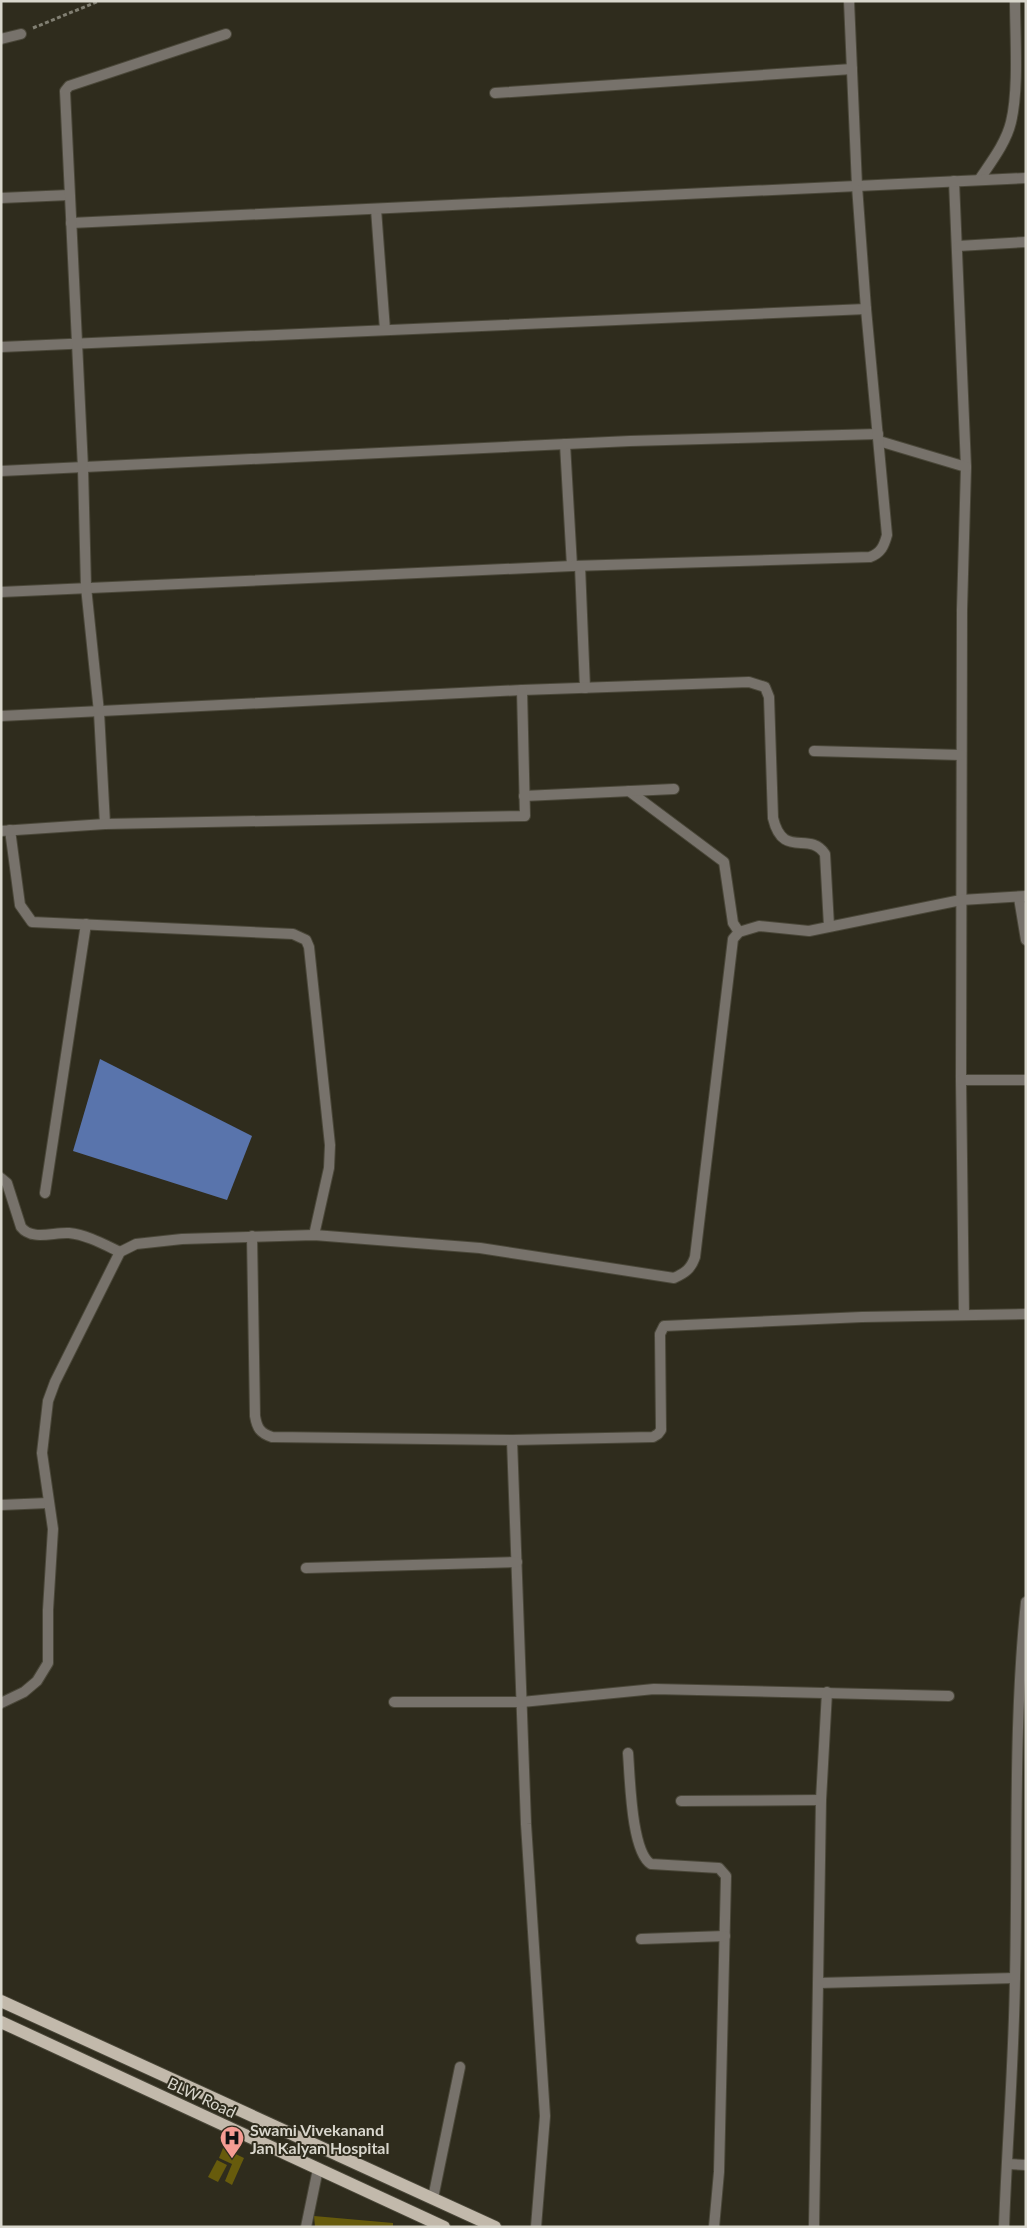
<svg xmlns="http://www.w3.org/2000/svg" width="1027" height="2228" viewBox="0 0 1027 2228" font-family="Lato,sans-serif">
	<style>
		.water { fill: #5974ac }
		.building { fill: #675b0c }
		.lines { fill: none; stroke-linecap: round; stroke-linejoin: round }
		.minor-casing { stroke: #4a4739; stroke-width: 12 }
		.primary-casing { stroke: #4a4739; stroke-width: 14 }
		.path { stroke: #817f72; stroke-width: 3; stroke-dasharray: 4 2.5; stroke-linecap: butt }
		.minor { stroke: #77726b; stroke-width: 10 }
		.primary { stroke: #c2b9ab; stroke-width: 12 }
		.labels { text-anchor: middle; dominant-baseline: central; stroke-width: 4; stroke-linejoin: round; paint-order: stroke }
		.street-label { font-size: 16px; fill: #d9d7cd; stroke: #2f2c1d }
		.poi-label { font-size: 16px; font-weight: bold; fill: #d9d7cd; stroke: #2f2c1d; text-anchor: start }
	</style>
	<rect width="100%" height="100%" fill="#2f2c1d"/>
	<polygon class="water" points="100,1059 252,1136 227,1200 73,1151"/>
	<g class="building">
		<polygon points="223,2148 244,2158 232,2185 225,2181 232,2164 219,2158"/>
		<polygon points="217,2160 227,2165 218,2182 208,2177"/>
		<polygon points="314,2216 393,2223 393,2227 315,2227"/>
	</g>
	<g class="lines">
		<defs>
			<g id="minor">
				<polyline points="1,39 21,34"/>
				<polyline points="495,93 852,69"/>
				<path d="M979 180C991 162 1006 143 1011 122 1019 89 1015 36 1015 1"/>
				<polyline points="954,181 966,467 962,610 961,1080 964,1315"/>
				<polyline points="1,198 69,195"/>
				<polyline points="376,209 385,330"/>
				<polyline points="71,223 1026,178"/>
				<polyline points="958,246 1026,242"/>
				<polyline points="1,347 866,309"/>
				<polyline points="879,441 966,467"/>
				<polyline points="565,444 572,566"/>
				<polyline points="1,471 630,441 878,434"/>
				<polyline points="580,566 585,688"/>
				<path d="M1 592 572 566 870 557C881 553 884 546 887 535L866 309 857 186 849 1"/>
				<path d="M1 716 522 690 749 682 765 687 769 697 773 818C783 860 809 830 825 854L829 926"/>
				<polyline points="814,751 961,755"/>
				<polyline points="629,791 724,862 733,923 739,932"/>
				<polyline points="524,796 674,789"/>
				<polyline points="105,824 99,712 86,587 83,468 65,91 69,86 226,34"/>
				<polyline points="10,830 20,905 32,922 293,934 306,940 309,947 330,1145 329,1168 314,1235"/>
				<polyline points="1,831 105,824 525,816 522,690"/>
				<polyline points="1019,898 1026,940"/>
				<polyline points="961,1080 1026,1080"/>
				<path d="M1 1178 7 1183 21 1227C32 1241 53 1232 69 1233 87 1235 103 1244 120 1252"/>
				<polyline points="45,1193 86,924"/>
				<path d="M252 1236 255 1416C257 1428 260 1433 272 1437L512 1440 653 1437 658 1434 661 1430 660 1334 664 1326 862 1317 1026 1314"/>
				<polyline points="512,1440 526,1824 545,2116 536,2227"/>
				<polyline points="1,1505 48,1503"/>
				<polyline points="306,1568 517,1562"/>
				<polyline points="394,1702 522,1702 654,1689 949,1696"/>
				<path d="M1 1703 24 1692 37 1681 48 1663V1610L53 1529 42 1453 48 1401 55 1382 120 1252 136 1244 182 1239 314 1235 480 1248 674 1278C685 1273 691 1269 695 1257L733 939 739 932 759 926 809 931 961 900 1026 896"/>
				<path d="M628 1753C630 1776 631 1852 651 1864L719 1868 726 1876 719 2172 714 2227"/>
				<polyline points="681,1801 821,1800"/>
				<polyline points="641,1939 725,1936"/>
				<polyline points="818,1983 1015,1978"/>
				<polyline points="1007,2164 1026,2165"/>
				<polyline points="433,2198 460,2067"/>
				<polyline points="306,2227 318,2169"/>
				<polyline points="814,2227 821,1800 827,1692"/>
				<path d="M1004 2227C1007 2144 1014 2060 1015 1977 1018 1852 1013 1726 1026 1602"/>
			</g>
			<g id="primary">
				<polyline points="1,2001 495,2227"/>
				<polyline points="1,2022 444,2227"/>
			</g>
		</defs>
		<use href="#minor" class="minor-casing"/>
		<use href="#primary" class="primary-casing"/>
		<polyline class="path" points="33,28 99,1"/>
		<use href="#minor" class="minor"/>
		<use href="#primary" class="primary"/>
	</g>
	<defs>
		<symbol id="hospital-pin" viewBox="-11 -11 22 30"><path d="M0 17L-7.5 6A9.5 9.5 0 1 1 7.5 6Z" fill="#f59c93" stroke="#2f2c1d"/><path d="M-5-5h3v3.5h4V-5h3V5h-3V1.5h-4V5h-3Z" fill="#111"/></symbol>
	</defs>
	<g fill-rule="evenodd">
		<use href="#hospital-pin" x="218" y="2124" width="28" height="38"/>
	</g>
	<g class="labels">
		<g class="street-label">
			<text transform="translate(202 2097) rotate(25)">BLW Road</text>
		</g>
		<g class="poi-label">
			<text x="250" y="2129">Swami Vivekanand<tspan x="250" dy="18">Jan Kalyan Hospital</tspan></text>
		</g>
	</g>
	<rect width="1027" height="2228" fill="none" stroke="#d9d7cd" stroke-width="5"/>
</svg>
